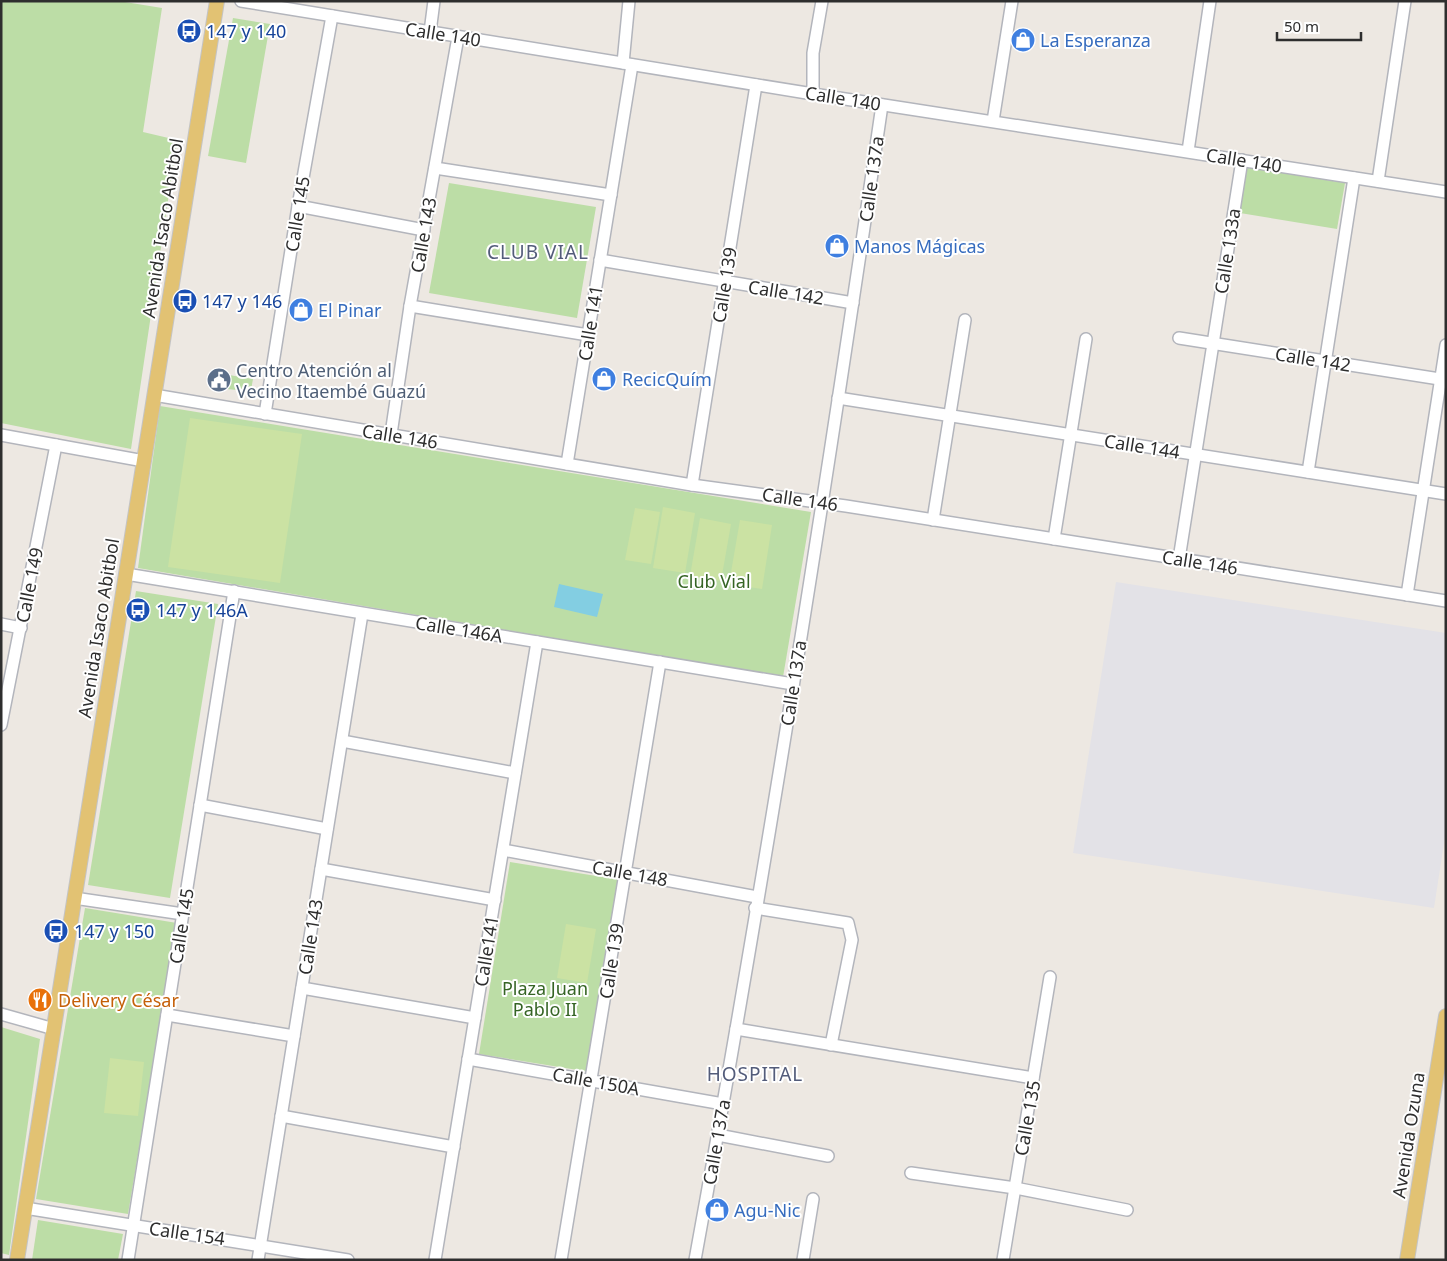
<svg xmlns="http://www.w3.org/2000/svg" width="1447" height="1261" viewBox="0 0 1447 1261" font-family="'Noto Sans',sans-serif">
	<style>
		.industrial { fill: #e3e2e7 }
		.green { fill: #bcdda6 }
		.pitch { fill: #cbe2a3 }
		.water { fill: #83cee2 }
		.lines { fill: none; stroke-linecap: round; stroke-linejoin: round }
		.minor-casing { stroke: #b3b5bc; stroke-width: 14 }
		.major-casing { stroke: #c4c4c4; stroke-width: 16 }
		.minor { stroke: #fff; stroke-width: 11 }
		.major { stroke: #e2c273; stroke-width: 14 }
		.labels { text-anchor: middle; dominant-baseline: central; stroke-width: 4; stroke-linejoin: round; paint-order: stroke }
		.transit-label { font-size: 18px; fill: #164399; stroke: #fff; text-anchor: start }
		.street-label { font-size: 18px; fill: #2e2e2e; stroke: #fff }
		.shop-label { font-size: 18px; fill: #366cbe; stroke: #fff; text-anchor: start }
		.service-label { font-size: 18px; fill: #4e5e75; stroke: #fff; text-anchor: start }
		.park-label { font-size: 18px; fill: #356424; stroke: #fff }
		.food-label { font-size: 18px; fill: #c56008; stroke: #fff; text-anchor: start }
		.neighbourhood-label { font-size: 19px; letter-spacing: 1px; fill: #535c7a; stroke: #fff }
	</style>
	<rect width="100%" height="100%" fill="#ede8e2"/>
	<polygon class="industrial" points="1116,582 1446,633 1446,830 1434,908 1073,853"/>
	<g class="green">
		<polygon points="1,1 119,1 162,8 143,132 177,140 131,449 1,423"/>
		<polygon points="233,18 270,24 246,163 208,156"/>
		<polygon points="1247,167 1345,183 1337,229 1240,213"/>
		<polygon points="449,183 596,207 577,318 429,293"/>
		<polygon points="229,375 253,379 251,390 246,391 227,389"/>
		<polygon points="160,406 811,512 783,677 138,568"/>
		<polygon points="136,591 218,604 170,898 88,885"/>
		<polygon points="510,862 621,880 590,1072 479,1054"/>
		<polygon points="85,908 177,923 128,1214 36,1199"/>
		<polygon points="1,1027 40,1039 9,1255 1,1253"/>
		<polygon points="38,1220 123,1234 118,1260 32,1260"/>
	</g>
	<g class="pitch">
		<polygon points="190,418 302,434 280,583 168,567"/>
		<polygon points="663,507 695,513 685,573 653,568"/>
		<polygon points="635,508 660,512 651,564 625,560"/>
		<polygon points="700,518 731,524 721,581 690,576"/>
		<polygon points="740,520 772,525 762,589 729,584"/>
		<polygon points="566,924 596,929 587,983 557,978"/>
		<polygon points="110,1058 144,1062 138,1116 104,1113"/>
	</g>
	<polygon class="water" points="559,584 603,594 597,617 554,607"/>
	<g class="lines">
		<defs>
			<g id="minor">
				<polyline points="241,1 813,94 1446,192"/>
				<polyline points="430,32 434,1"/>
				<polyline points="623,63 629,1"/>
				<polyline points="813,94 813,53 822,1"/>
				<polyline points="993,121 1012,1"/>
				<polyline points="1188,151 1210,1"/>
				<polyline points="435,168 611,195"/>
				<polyline points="1378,181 1405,1"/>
				<polyline points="298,206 424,230"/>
				<polyline points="600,260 853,303"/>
				<polyline points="410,306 588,335"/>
				<polyline points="1179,338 1446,380"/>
				<polyline points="154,395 692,485 846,506 1446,601"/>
				<polyline points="838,398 1446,494"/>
				<polyline points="265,414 298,206 332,16"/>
				<polyline points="391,434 410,306 458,37"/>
				<polyline points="1,435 144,461"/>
				<polyline points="567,464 632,65"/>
				<polyline points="1308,472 1354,178"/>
				<polyline points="692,485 756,85"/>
				<polyline points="933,520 965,320"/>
				<polyline points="1054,539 1086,339"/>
				<polyline points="1179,559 1242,160"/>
				<polyline points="126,574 793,684"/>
				<polyline points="1407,595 1446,345"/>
				<polyline points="1,624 21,628"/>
				<polyline points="1,725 56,445"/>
				<polyline points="342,741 515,773"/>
				<polyline points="200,805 327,829"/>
				<polyline points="503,850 757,897"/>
				<polyline points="321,869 495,900"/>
				<polyline points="74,898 183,914"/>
				<polyline points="755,908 848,923 852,940 831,1045"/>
				<polyline points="302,988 475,1018"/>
				<polyline points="1,1014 54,1029"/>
				<polyline points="167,1015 294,1036"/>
				<polyline points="736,1029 1033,1078"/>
				<polyline points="468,1059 723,1104"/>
				<polyline points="281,1116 454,1147"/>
				<polyline points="718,1135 828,1156"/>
				<polyline points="911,1173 1015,1188 1127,1210"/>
				<polyline points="25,1208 348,1260"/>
				<polyline points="128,1260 234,591"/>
				<polyline points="258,1260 362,614"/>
				<polyline points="435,1260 537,642"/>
				<polyline points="561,1260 660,662"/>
				<path d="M695 1260C765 876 826 490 882 105"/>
				<polyline points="803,1260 813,1199"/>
				<polyline points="1003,1260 1050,977"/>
			</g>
			<g id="major">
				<polyline points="17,1260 217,1"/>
				<polyline points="1407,1260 1446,1016"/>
			</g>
		</defs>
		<use href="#minor" class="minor-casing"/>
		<use href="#major" class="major-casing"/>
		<use href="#minor" class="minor"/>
		<use href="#major" class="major"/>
	</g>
	<defs>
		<symbol id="bus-disc" viewBox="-11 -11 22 22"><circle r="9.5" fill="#1a4fb4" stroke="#fff"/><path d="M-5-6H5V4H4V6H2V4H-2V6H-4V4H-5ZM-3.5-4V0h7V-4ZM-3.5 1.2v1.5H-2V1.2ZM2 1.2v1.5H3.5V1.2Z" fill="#fff"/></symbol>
		<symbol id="shop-disc" viewBox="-11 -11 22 22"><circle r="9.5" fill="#3f7fe0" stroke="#fff"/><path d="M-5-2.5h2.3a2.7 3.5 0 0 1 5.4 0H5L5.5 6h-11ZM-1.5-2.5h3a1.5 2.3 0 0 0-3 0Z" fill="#fff"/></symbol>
		<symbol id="civic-disc" viewBox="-11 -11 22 22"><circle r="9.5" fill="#5c6f8a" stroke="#fff"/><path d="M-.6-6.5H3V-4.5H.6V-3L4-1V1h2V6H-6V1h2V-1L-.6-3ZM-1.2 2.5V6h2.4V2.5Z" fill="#fff"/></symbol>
		<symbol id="restaurant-disc" viewBox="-11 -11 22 22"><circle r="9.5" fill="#e8710a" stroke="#fff"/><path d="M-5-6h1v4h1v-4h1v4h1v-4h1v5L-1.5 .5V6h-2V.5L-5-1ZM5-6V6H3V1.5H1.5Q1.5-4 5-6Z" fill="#fff"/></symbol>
	</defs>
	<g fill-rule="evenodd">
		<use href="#bus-disc" x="175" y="17" width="28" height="28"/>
		<use href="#shop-disc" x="1009" y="26" width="28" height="28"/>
		<use href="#shop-disc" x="823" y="232" width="28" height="28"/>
		<use href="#bus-disc" x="171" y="287" width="28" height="28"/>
		<use href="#shop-disc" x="287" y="296" width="28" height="28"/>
		<use href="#shop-disc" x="590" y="365" width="28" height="28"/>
		<use href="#civic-disc" x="205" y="366" width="28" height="28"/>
		<use href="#bus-disc" x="124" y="596" width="28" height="28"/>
		<use href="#bus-disc" x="42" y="917" width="28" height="28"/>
		<use href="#restaurant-disc" x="26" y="986" width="28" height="28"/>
		<use href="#shop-disc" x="703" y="1196" width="28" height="28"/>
	</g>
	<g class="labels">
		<g class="transit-label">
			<text x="206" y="31">147 y 140</text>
			<text x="202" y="301">147 y 146</text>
			<text x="156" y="610">147 y 146A</text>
			<text x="74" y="931">147 y 150</text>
		</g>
		<g class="street-label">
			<text transform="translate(443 34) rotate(9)">Calle 140</text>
			<text transform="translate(843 98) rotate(9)">Calle 140</text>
			<text transform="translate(1244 160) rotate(9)">Calle 140</text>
			<text transform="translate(871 179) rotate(-82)">Calle 137a</text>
			<text transform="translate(297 214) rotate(-81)">Calle 145</text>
			<text transform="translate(162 228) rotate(-81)">Avenida Isaco Abitbol</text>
			<text transform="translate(423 235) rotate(-80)">Calle 143</text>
			<text transform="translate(1227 251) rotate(-81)">Calle 133a</text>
			<text transform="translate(724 285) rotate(-81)">Calle 139</text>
			<text transform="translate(786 292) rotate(9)">Calle 142</text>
			<text transform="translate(590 323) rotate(-81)">Calle 141</text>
			<text transform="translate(1313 359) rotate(9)">Calle 142</text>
			<text transform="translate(400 436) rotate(9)">Calle 146</text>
			<text transform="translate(1142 446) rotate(9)">Calle 144</text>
			<text transform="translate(800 499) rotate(8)">Calle 146</text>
			<text transform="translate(1200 562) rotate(9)">Calle 146</text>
			<text transform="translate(29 585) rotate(-79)">Calle 149</text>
			<text transform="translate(98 628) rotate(-81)">Avenida Isaco Abitbol</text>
			<text transform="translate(459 629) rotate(9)">Calle 146A</text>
			<text transform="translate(793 683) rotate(-81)">Calle 137a</text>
			<text transform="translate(630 873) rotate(10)">Calle 148</text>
			<text transform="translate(181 926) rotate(-81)">Calle 145</text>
			<text transform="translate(310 937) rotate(-81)">Calle 143</text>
			<text transform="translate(486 951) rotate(-81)">Calle141</text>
			<text transform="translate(611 961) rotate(-81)">Calle 139</text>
			<text transform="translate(596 1081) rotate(10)">Calle 150A</text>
			<text transform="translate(1027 1118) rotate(-80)">Calle 135</text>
			<text transform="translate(1408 1135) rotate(-81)">Avenida Ozuna</text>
			<text transform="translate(716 1142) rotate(-80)">Calle 137a</text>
			<text transform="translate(187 1233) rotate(8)">Calle 154</text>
		</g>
		<g class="shop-label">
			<text x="1040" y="40">La Esperanza</text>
			<text x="854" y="246">Manos Mágicas</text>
			<text x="318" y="310">El Pinar</text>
			<text x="622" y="379">RecicQuím</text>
			<text x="734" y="1210">Agu-Nic</text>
		</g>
		<g class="service-label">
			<text x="236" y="370">Centro Atención al<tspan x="236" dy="21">Vecino Itaembé Guazú</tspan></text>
		</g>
		<g class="park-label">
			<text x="714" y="581">Club Vial</text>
			<text x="545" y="988">Plaza Juan<tspan x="545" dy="21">Pablo II</tspan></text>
		</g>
		<g class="food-label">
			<text x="58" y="1000">Delivery César</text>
		</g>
		<g class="neighbourhood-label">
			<text x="538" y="252">CLUB VIAL</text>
			<text x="755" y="1074">HOSPITAL</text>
		</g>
	</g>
	<rect width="1447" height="1261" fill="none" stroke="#2e2e2e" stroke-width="5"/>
	<path d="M1277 32v8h84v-8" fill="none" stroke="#2e2e2e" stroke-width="2.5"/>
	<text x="1284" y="32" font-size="15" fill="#2e2e2e" stroke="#ffffff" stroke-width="4" paint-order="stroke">50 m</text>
</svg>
